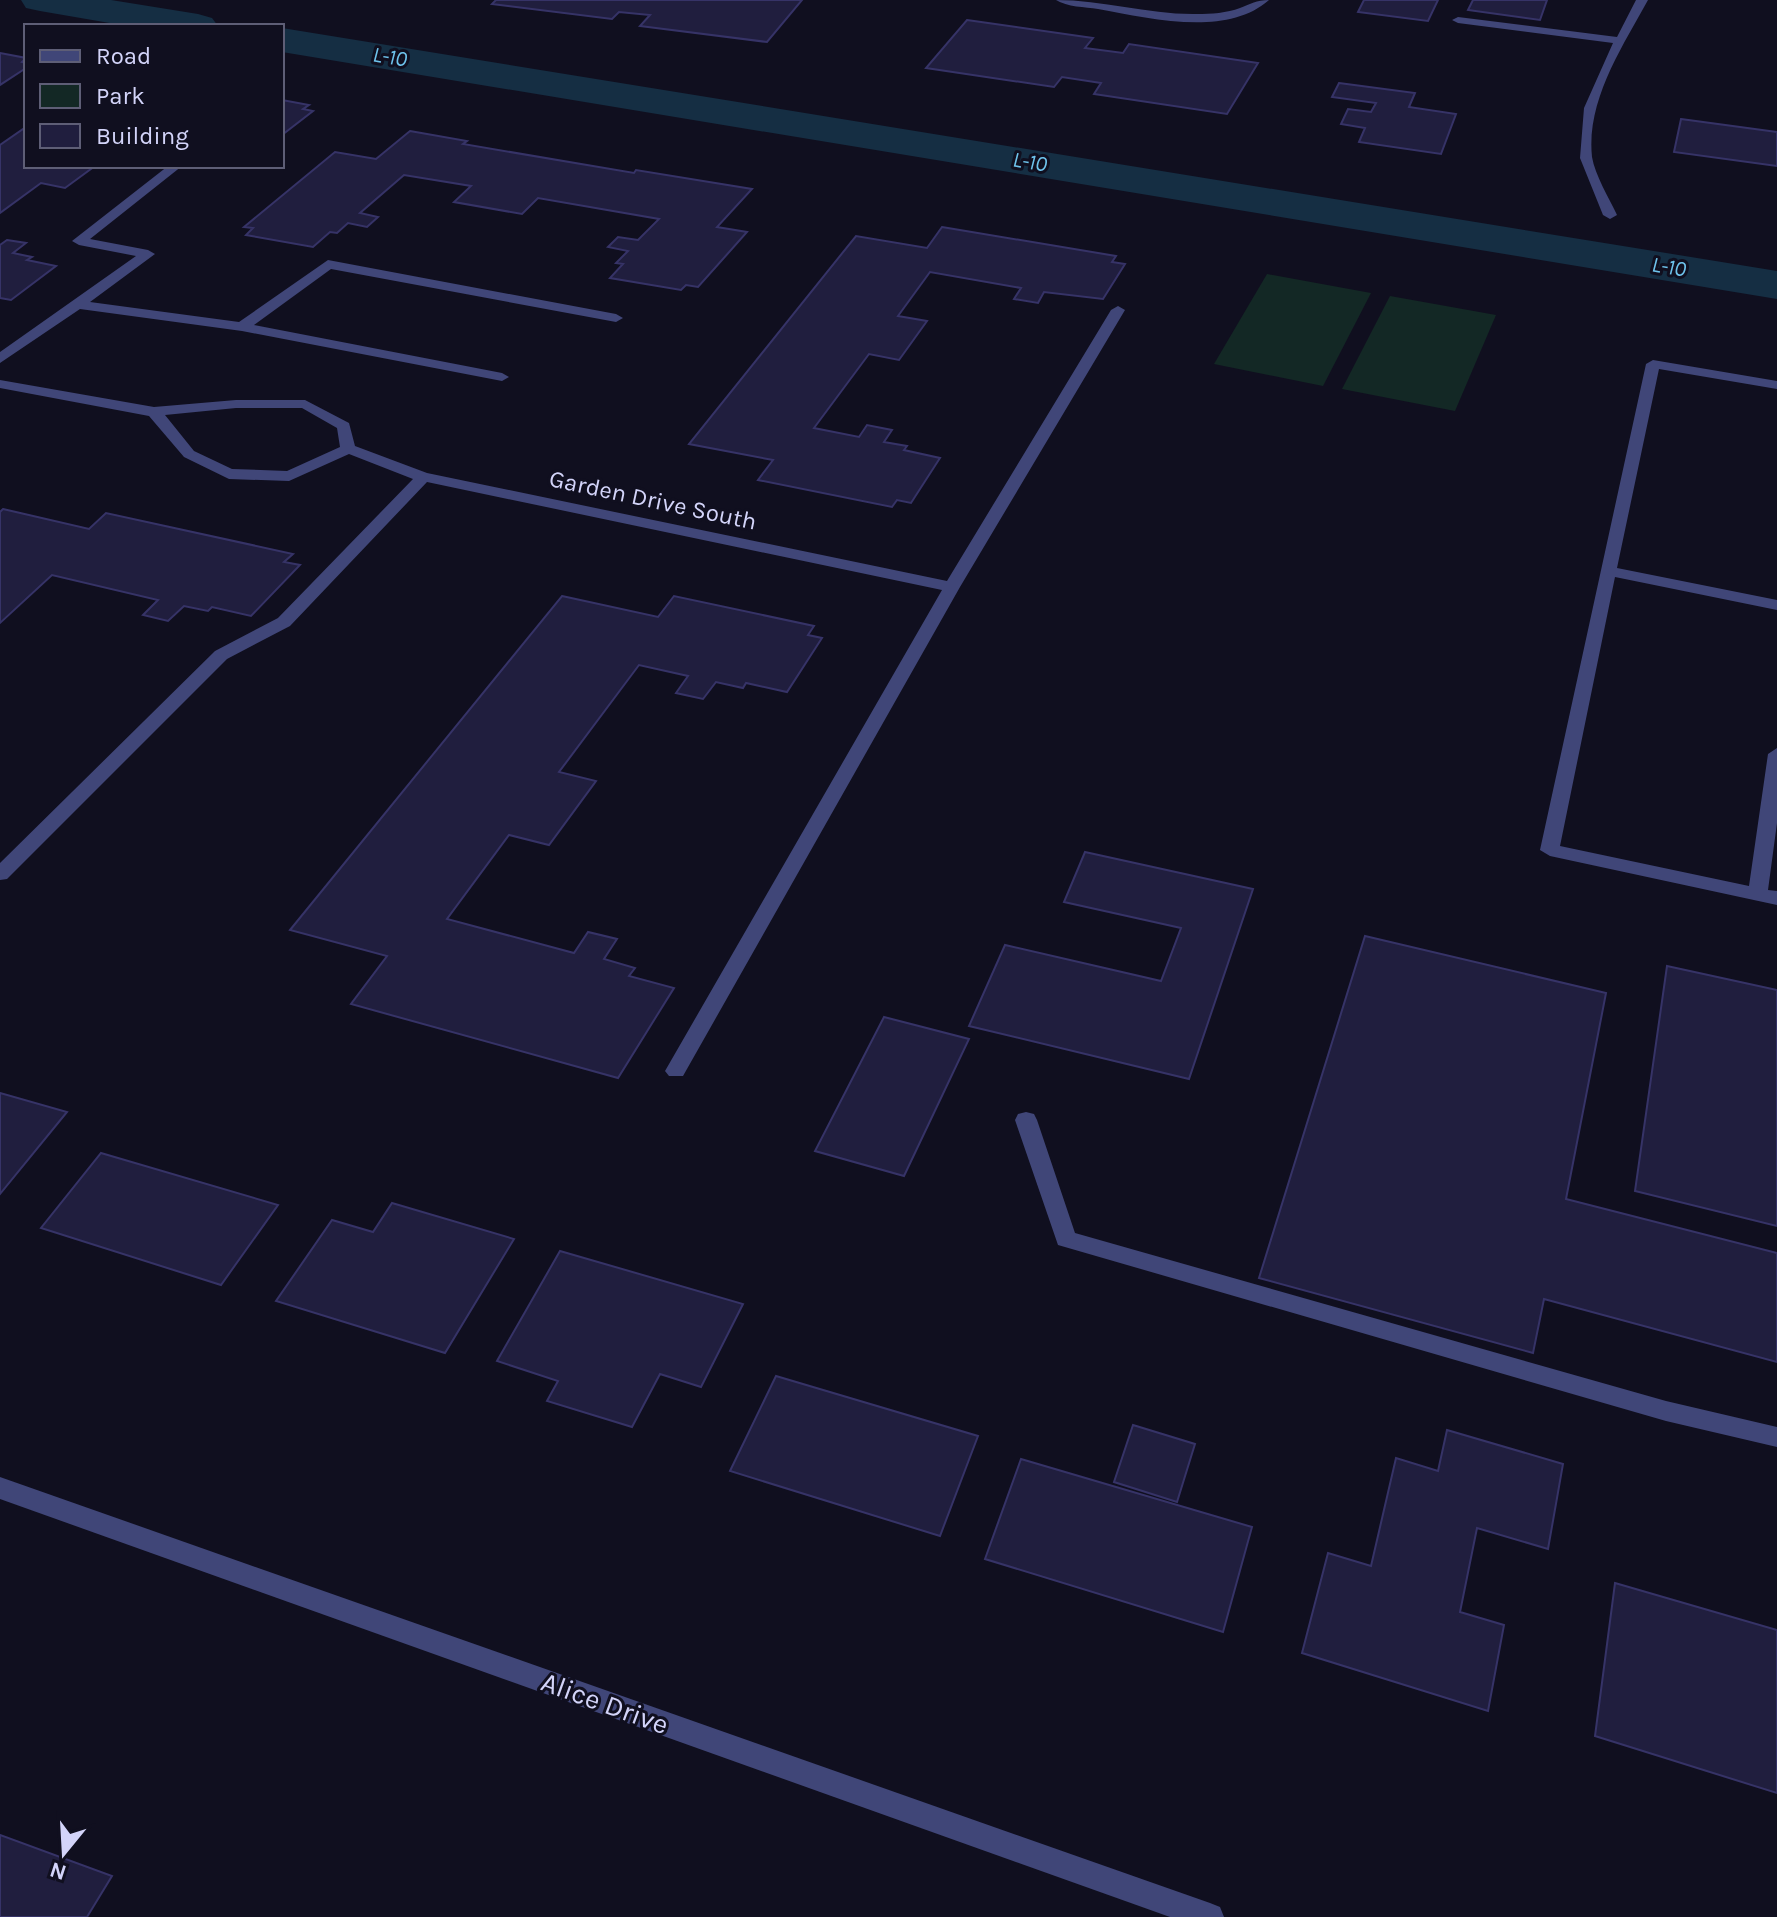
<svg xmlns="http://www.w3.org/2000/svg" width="1777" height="1917" viewBox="0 0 1777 1917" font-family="Karla,sans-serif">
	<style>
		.green { fill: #132825 }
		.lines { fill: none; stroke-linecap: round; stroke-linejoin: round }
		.canal { fill: #152e43; fill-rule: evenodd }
		.building { fill: #201e3e; stroke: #363367; stroke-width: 2 }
		.minor { fill: #404678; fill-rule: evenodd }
		.labels { text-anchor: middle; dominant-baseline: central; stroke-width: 6; stroke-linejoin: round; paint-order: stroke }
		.far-water-label { font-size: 22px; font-style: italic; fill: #6ec3ec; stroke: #100f1f }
		.street-label { font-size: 24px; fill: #d3d4f9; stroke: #100f1f }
		.near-street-label { font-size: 28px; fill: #d3d4f9; stroke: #100f1f }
	</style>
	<rect width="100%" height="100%" fill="#100f1f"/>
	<g class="green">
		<polygon points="1267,274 1371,293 1323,386 1214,364"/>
		<polygon points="1390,296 1496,315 1455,411 1342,389"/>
	</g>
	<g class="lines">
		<g class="canal">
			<polygon points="21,0 111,0 198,14 212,18 218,26 127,26 40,11 26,8"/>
			<polygon points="282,28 1777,271 1777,299 282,52"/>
		</g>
	</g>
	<g class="building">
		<polygon points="496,0 802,0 767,42 640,26 650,15 619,12 612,19 492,4"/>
		<polygon points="1364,0 1438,0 1428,21 1358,12"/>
		<polygon points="1473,0 1547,0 1540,20 1468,10"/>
		<polygon points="967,20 1093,38 1085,48 1123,53 1129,44 1258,63 1227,114 1094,94 1101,83 1062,77 1054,87 926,68"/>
		<polygon points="0,53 26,58 22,62 26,63 26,68 0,85"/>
		<polygon points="1339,83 1415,93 1409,107 1456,114 1441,154 1359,142 1365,128 1341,124 1348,109 1371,112 1376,103 1332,97"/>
		<polygon points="282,100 309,105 303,109 313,111 282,135"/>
		<polygon points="1681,119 1777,132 1777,166 1674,152"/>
		<polygon points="26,127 26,166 95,166 65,188 41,183 0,213 0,145"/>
		<polygon points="410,131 467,141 463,144 634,173 636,170 752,189 717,227 747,232 698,287 686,285 681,290 610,278 623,264 616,263 628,251 608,247 618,237 638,240 659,219 538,198 522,214 454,202 471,186 404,175 360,213 378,217 367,227 348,223 337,233 330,232 313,247 246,235 253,228 244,227 335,152 376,159"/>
		<polygon points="942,227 1116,256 1112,262 1125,264 1103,299 1044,292 1038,303 1014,299 1021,288 930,272 898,316 927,321 899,360 869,354 814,428 859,437 867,425 892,430 884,442 907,446 904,450 940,458 911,503 897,500 892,507 758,480 773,460 689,444 856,236 927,248"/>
		<polygon points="7,240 26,243 13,253 32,257 27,260 56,266 11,300 0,298 0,245"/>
		<polygon points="3,509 89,529 106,513 293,554 284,562 300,565 251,616 212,607 208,611 184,606 168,621 143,615 158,600 52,575 0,623 0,512"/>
		<polygon points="562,596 658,617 674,596 814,626 808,635 822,638 787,692 746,683 743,688 716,682 703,699 676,693 688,676 639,665 559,772 596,781 549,845 509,835 447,919 574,953 588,932 617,939 604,959 635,968 629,976 674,988 618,1078 351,1004 387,956 290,930"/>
		<polygon points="1085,852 1253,889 1189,1079 969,1026 1005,945 1161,981 1181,928 1064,902"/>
		<polygon points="1365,936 1606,993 1566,1199 1777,1253 1777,1362 1544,1299 1533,1353 1259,1278"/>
		<polygon points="1667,966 1777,990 1777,1226 1635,1191"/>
		<polygon points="884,1017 969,1039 904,1176 815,1151"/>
		<polygon points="0,1093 67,1112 0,1194"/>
		<polygon points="101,1153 278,1205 221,1285 41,1228"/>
		<polygon points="392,1203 514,1239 445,1353 276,1301 332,1220 373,1232"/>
		<polygon points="560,1251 743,1304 701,1387 660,1374 632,1427 547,1401 558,1381 497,1361"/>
		<polygon points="776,1376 978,1436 940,1536 730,1471"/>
		<polygon points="1133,1425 1195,1444 1177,1502 1114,1482"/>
		<polygon points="1447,1430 1563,1464 1548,1549 1477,1528 1460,1612 1504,1625 1488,1711 1302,1653 1328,1553 1371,1566 1396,1458 1438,1471"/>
		<polygon points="1021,1459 1252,1527 1223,1632 985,1559"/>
		<polygon points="1615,1583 1777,1630 1777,1793 1595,1736"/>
		<polygon points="0,1835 112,1876 87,1917 0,1917"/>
	</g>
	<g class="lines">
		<g class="minor">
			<path d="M1056 0C1104 0 1150 15 1197 14 1211 14 1227 13 1240 8 1251 4 1256 0 1269 0 1226 38 1149 18 1098 9 1085 7 1067 7 1056 0Z"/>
			<path d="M1636 0H1648C1623 46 1586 100 1592 157 1595 175 1609 198 1617 215L1610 219 1603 215 1580 158 1584 108 1613 43 1458 23 1452 20 1458 17 1617 37Z"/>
			<polygon points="168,166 182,166 90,239 148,250 155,254 90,302 239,322 328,260 616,314 623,318 616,322 331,269 254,325 502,373 509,377 502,381 242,331 80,309 0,363 0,352 136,256 79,245 72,241"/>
			<path d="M1118 306 1125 310 960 587 683 1076H669L665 1071 942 590 427 482 290 626 227 659 7 879 0 880V863L215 651 278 618 413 479 349 454 289 481 229 479 184 457 149 416 0 388V380L154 407 236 400H305L349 423 355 446 427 473 947 581 1111 310ZM236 408H302L337 428 340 447 287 471 232 469 194 451 165 415Z"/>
			<polygon points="1653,360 1777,381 1777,389 1659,369 1617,568 1777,600 1777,610 1615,577 1560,846 1749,886 1768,754 1777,748 1777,823 1768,890 1777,891 1777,905 1550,856 1540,850 1646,364"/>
			<polygon points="1026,1112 1034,1114 1037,1120 1075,1233 1666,1401 1777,1427 1777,1447 1666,1421 1058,1245 1015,1120 1018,1114"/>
			<polygon points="0,1477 1210,1903 1220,1907 1224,1917 1170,1917 0,1499"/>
		</g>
	</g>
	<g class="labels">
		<g class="far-water-label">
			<text transform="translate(390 57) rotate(9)">L-10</text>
			<text transform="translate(1030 162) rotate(9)">L-10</text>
			<text transform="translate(1669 267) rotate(9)">L-10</text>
		</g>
		<g class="street-label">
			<text transform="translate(653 500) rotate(12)">Garden Drive South</text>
		</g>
		<g class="near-street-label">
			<text transform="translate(605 1703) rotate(20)">Alice Drive</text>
		</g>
	</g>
	<rect x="24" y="24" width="260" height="144" fill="#100f1f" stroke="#5e5e76" stroke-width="2"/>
	<rect x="40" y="50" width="40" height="12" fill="#404678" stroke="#5e5e76" stroke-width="2"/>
	<text x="96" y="64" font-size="24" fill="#d3d4f9">Road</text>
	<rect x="40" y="84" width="40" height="24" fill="#132825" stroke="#5e5e76" stroke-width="2"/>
	<text x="96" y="104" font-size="24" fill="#d3d4f9">Park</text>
	<rect x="40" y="124" width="40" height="24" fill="#201e3e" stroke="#5e5e76" stroke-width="2"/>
	<text x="96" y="144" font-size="24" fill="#d3d4f9">Building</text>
	<g transform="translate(64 1853) rotate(198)" stroke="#100f1f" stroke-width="6" paint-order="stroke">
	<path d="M0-6L14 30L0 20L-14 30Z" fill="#d3d4f9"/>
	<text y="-12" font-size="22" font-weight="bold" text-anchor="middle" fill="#d3d4f9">N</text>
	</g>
</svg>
